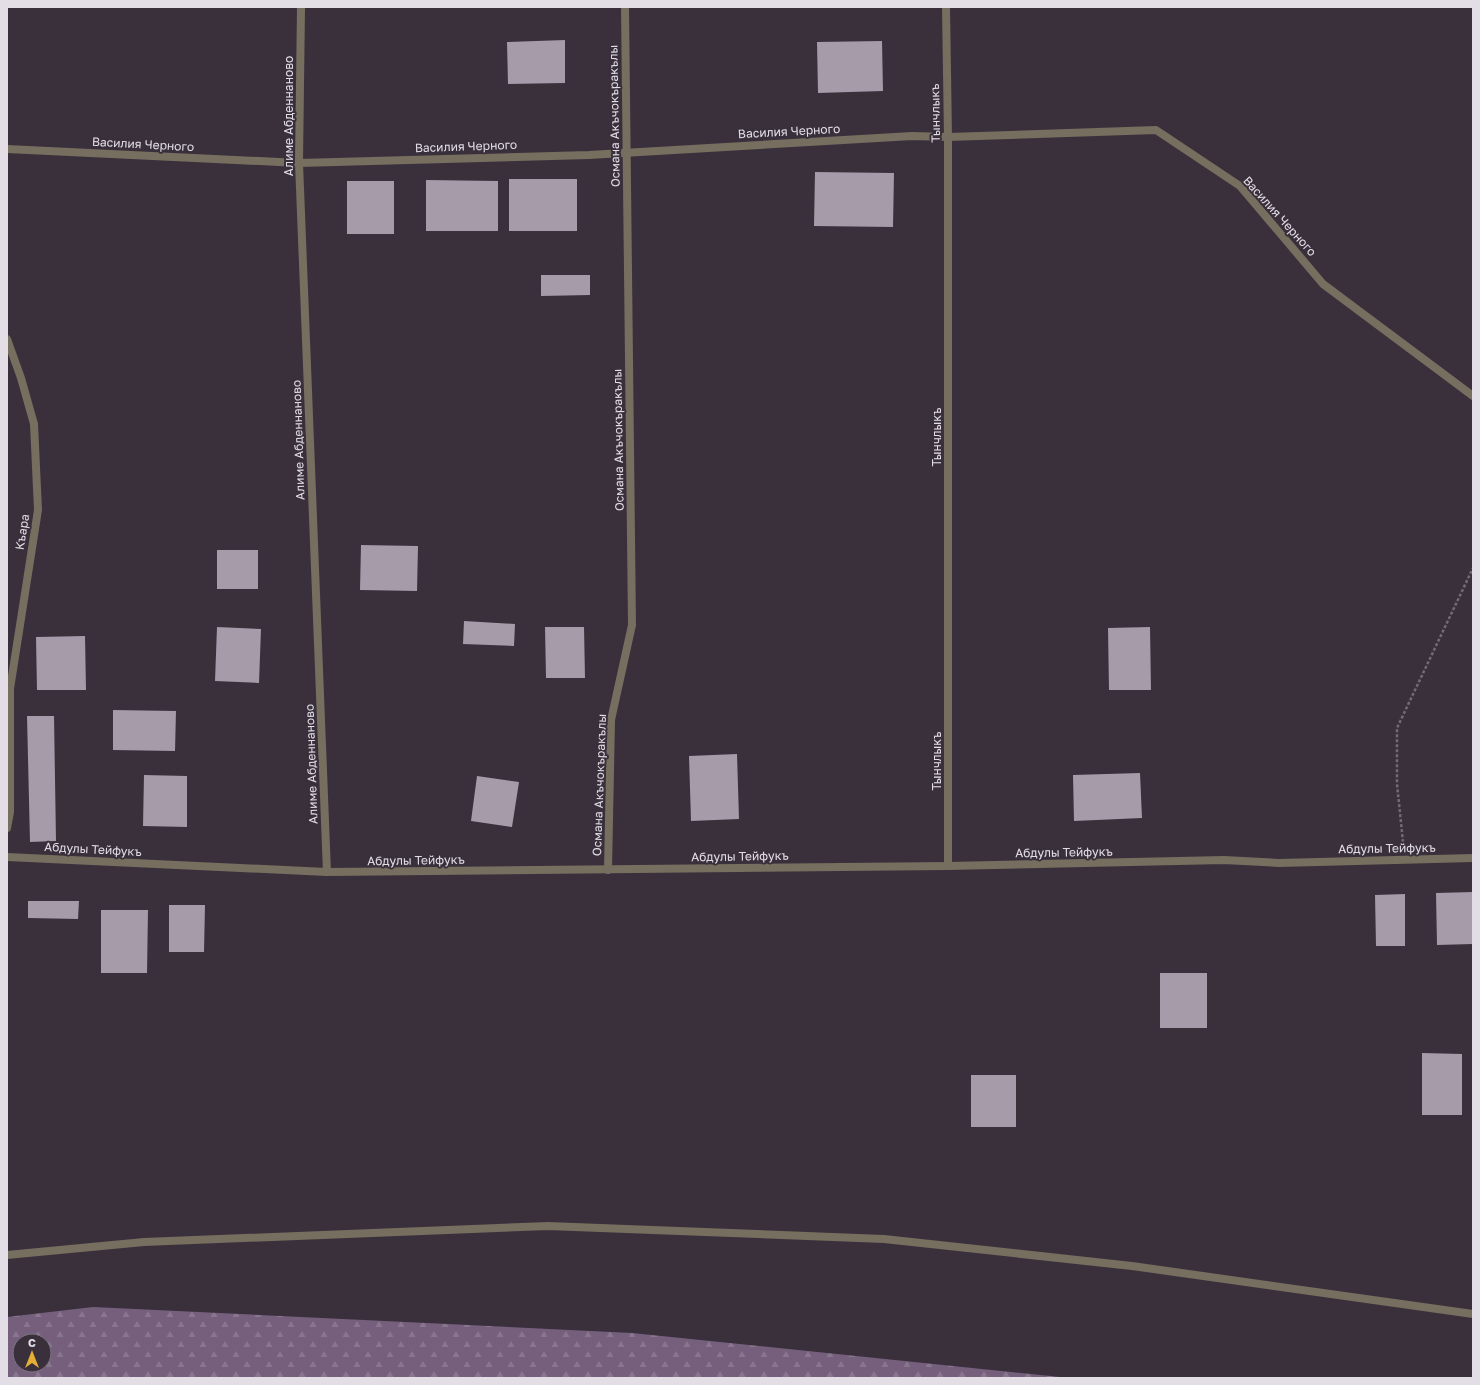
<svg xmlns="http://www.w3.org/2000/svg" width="1480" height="1385" viewBox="0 0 1480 1385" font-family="'Golos Text',sans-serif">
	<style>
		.forest { fill: url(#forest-firs); fill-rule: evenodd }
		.building { fill: #a59ba9 }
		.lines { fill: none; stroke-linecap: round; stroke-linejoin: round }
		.path { stroke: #726a75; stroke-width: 2.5; stroke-dasharray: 3 2; stroke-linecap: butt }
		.lane { stroke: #766e5f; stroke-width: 8 }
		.street { stroke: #766e5f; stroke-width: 8 }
		.labels { text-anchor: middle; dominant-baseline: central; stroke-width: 4; stroke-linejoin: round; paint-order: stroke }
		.street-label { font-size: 12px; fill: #e3dee6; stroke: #39303c }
	</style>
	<defs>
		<pattern id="forest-firs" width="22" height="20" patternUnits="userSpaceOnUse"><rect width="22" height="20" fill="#755f7d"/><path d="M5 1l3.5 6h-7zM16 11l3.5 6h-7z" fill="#88768f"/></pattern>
	</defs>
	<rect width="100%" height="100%" fill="#39303c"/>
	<path class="forest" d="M93 1307 632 1333 1070 1378H7V1317ZM20 1341H44V1365H20Z"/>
	<g class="building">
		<polygon points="565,40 565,83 508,84 507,42"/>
		<polygon points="882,41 883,91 818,93 817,42"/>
		<polygon points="815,172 894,173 893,227 814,226"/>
		<rect x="509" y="179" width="68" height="52"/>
		<polygon points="426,180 498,181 498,231 426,231"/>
		<rect x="347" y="181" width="47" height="53"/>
		<polygon points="541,275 590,275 590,295 541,296"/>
		<polygon points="361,545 418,546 417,591 360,590"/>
		<rect x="217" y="550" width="41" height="39"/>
		<polygon points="464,621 515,624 514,646 463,644"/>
		<polygon points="217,627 261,629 259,683 215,681"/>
		<polygon points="545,627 584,627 585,678 546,678"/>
		<polygon points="1150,627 1151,690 1109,690 1108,628"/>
		<polygon points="85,636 86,690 37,690 36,637"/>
		<polygon points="113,710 176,711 175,751 113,750"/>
		<polygon points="27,716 54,716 56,841 30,842"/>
		<polygon points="737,754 739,819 691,821 689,756"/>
		<polygon points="1140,773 1142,818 1074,821 1073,775"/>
		<polygon points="144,775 187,776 187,827 143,826"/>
		<polygon points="477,776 519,782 512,827 471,821"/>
		<polygon points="1473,892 1473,944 1437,945 1436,893"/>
		<polygon points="1405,894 1405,946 1376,946 1375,895"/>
		<polygon points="28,901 79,901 78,919 28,918"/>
		<polygon points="169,905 205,905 204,952 169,952"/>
		<polygon points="101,910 148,910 147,973 101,973"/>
		<rect x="1160" y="973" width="47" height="55"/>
		<polygon points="1422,1053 1462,1054 1462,1115 1422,1115"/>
		<rect x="971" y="1075" width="45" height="52"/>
	</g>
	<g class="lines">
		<polyline class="path" points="1403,842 1397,784 1397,728 1473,568"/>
		<g class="lane">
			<polyline points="301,7 299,163 327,872"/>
			<polyline points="7,149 299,163 589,155 912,136 948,137 1156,130 1240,186 1323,284 1473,396"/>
			<polyline points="7,857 327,872 948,866 1224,860 1279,863 1473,858"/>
		</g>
		<g class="street">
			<polyline points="946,7 948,137 948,866"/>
			<polyline points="7,339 21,378 34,424 38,510 10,689 10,812 7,828"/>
			<polyline points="608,870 611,720 632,625 625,7"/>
			<polyline points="7,1255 144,1242 548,1226 884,1239 1132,1266 1473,1314"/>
		</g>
	</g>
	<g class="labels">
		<g class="street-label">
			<text transform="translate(935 113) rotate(-91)">Тынчлыкъ</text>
			<text transform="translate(288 116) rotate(-90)">Алиме Абденнаново</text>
			<text transform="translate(614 116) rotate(-91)">Османа Акъчокъракълы</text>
			<text transform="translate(789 131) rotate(-3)">Василия Черного</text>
			<text transform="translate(143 144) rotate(3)">Василия Черного</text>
			<text transform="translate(466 146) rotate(-2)">Василия Черного</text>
			<text transform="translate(1280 216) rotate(48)">Василия Черного</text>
			<text transform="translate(936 437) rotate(-90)">Тынчлыкъ</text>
			<text transform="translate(298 440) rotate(-92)">Алиме Абденнаново</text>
			<text transform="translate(618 440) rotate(-91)">Османа Акъчокъракълы</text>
			<text transform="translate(22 532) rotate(-81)">Къара</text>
			<text transform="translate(936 761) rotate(-90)">Тынчлыкъ</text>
			<text transform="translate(311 764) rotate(-92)">Алиме Абденнаново</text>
			<text transform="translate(599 785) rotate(-88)">Османа Акъчокъракълы</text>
			<text transform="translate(1387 848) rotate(-1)">Абдулы Тейфукъ</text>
			<text transform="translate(93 849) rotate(3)">Абдулы Тейфукъ</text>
			<text transform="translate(1064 852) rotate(-1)">Абдулы Тейфукъ</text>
			<text transform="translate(740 856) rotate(-1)">Абдулы Тейфукъ</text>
			<text transform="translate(416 860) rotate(-1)">Абдулы Тейфукъ</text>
		</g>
	</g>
	<rect width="1480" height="1385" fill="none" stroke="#e3dee6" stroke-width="16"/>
	<g transform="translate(32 1353)"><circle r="19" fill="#39303c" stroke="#7d7680"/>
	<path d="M0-3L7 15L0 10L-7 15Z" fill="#e4ae35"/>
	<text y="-6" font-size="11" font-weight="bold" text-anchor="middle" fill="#e3dee6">С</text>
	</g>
</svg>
